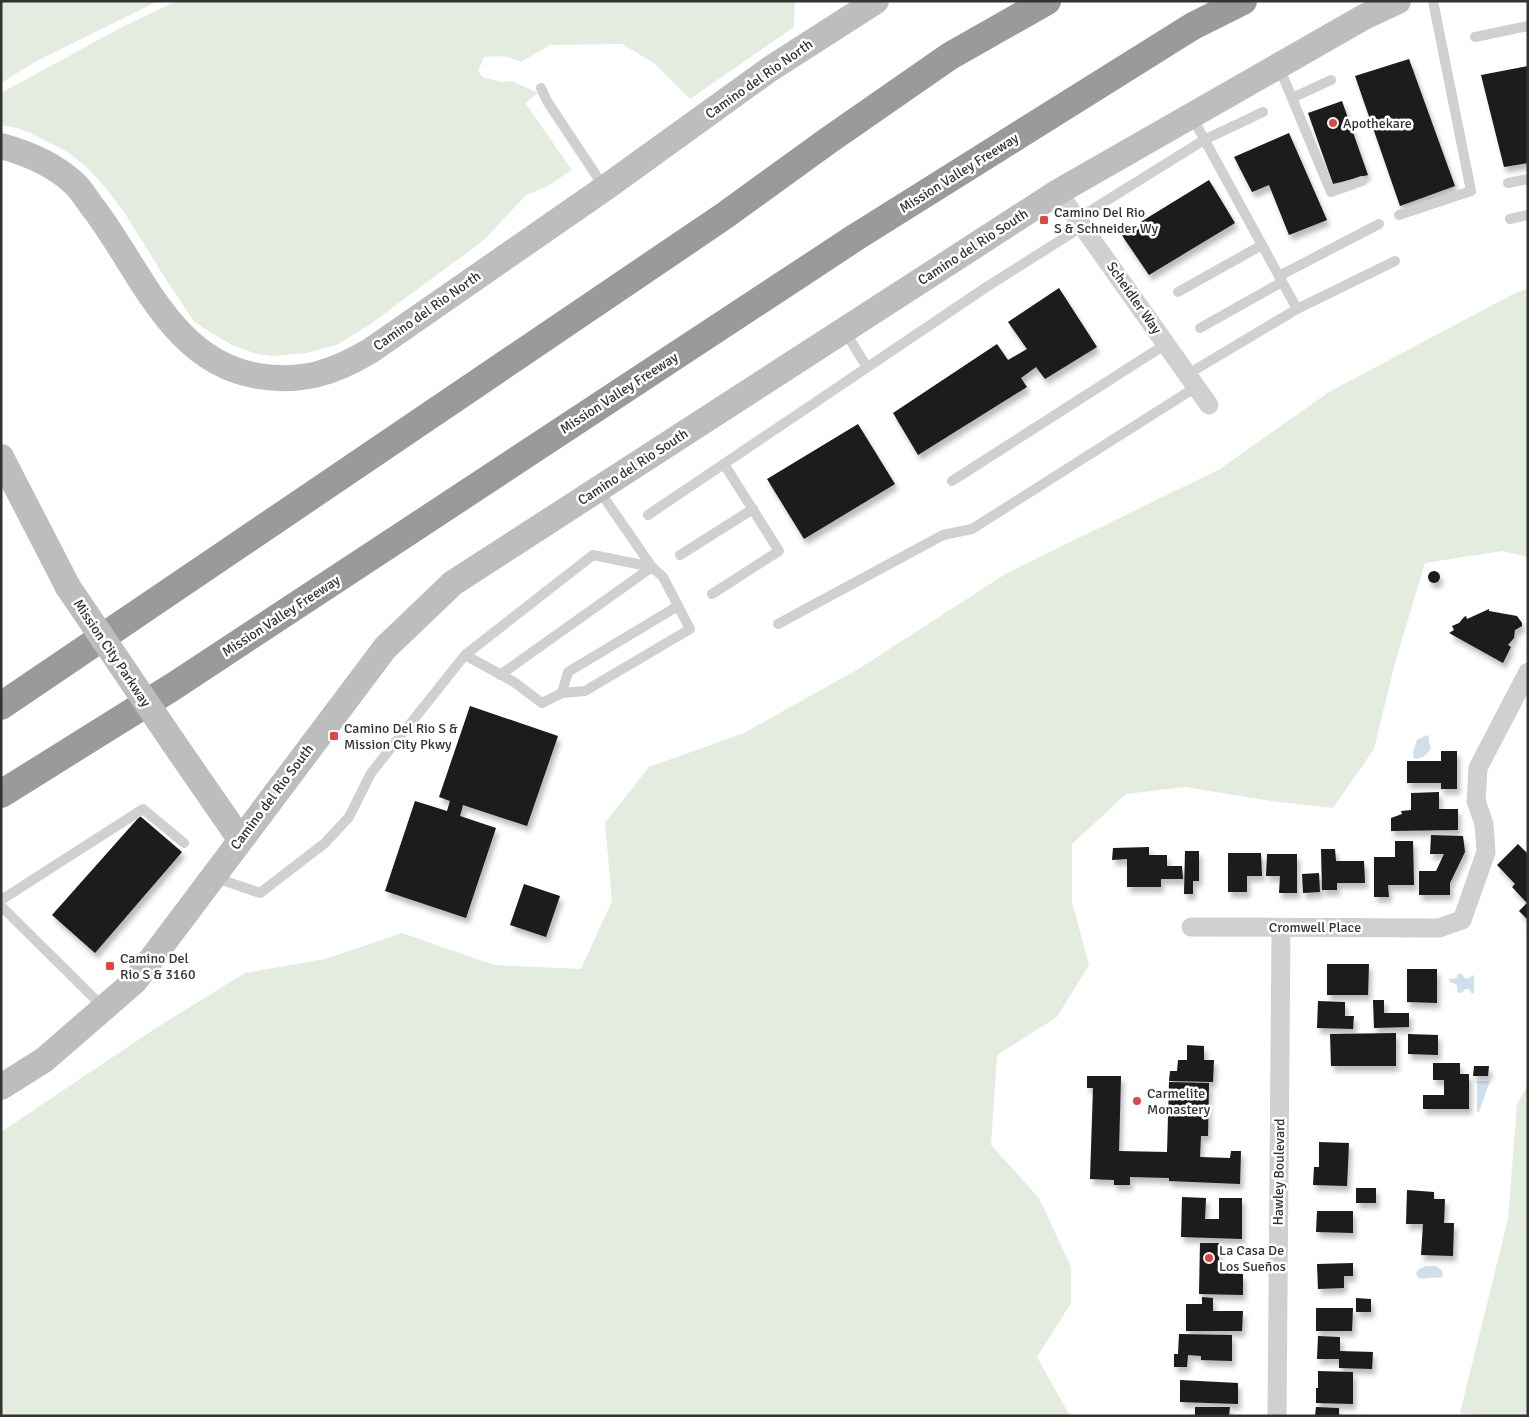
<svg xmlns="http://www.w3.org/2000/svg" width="1529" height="1417" viewBox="0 0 1529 1417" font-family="Signika,sans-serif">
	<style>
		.green { fill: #e4ebdf }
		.water { fill: #d0dfec }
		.building { fill: #1a1a1a; filter: url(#shadow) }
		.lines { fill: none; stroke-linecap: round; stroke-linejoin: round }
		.lane { stroke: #d0d0d0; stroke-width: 10 }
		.street { stroke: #d0d0d0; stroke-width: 19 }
		.secondary { stroke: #bdbdbd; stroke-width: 26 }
		.highway { stroke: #9a9a9a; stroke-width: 28 }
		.secondary-bridge { stroke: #bdbdbd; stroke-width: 26 }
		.poi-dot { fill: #dc4643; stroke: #fff; stroke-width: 2 }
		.labels { text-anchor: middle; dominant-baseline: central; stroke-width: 5; stroke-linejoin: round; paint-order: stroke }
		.street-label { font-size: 14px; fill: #333; stroke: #fff }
		.poi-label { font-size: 14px; fill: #333; stroke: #fff; text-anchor: start }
	</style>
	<defs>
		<filter id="shadow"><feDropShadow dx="3" dy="5.5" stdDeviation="2.5" flood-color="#0004"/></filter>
	</defs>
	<rect width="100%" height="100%" fill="#fff"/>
	<g class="green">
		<polygon points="1,1 158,1 35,62 1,83"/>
		<path d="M177 1H795L794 27 690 99 654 63 622 44 550 45 521 62C508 55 498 56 484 57L478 71 482 77 501 82 512 81 538 93 525 103 572 170 546 187 526 195 484 240 369 325 339 344 307 353 272 356 257 354 232 345 202 327 193 320 165 278 126 215 106 188 87 167 66 151 32 134 17 128 1 125V93L122 27Z"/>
		<polygon points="1528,289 1528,557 1502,551 1425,563 1395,663 1374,749 1333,808 1271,801 1185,787 1126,794 1072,844 1072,902 1089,965 1057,1017 997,1055 991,1145 1039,1198 1071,1267 1071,1303 1037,1357 1070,1416 1,1416 1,1132 153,1030 245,973 325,959 402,933 494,965 581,969 612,901 605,823 649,767 744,733 860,668 1007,573 1220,469 1329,392 1517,292"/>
		<polygon points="1528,1085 1528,1416 1485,1416 1460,1413 1508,1219 1517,1104"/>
	</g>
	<g class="water">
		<path d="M1427 735 1429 738V742L1431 748C1427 755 1422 759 1414 759L1413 752 1417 740Z"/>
		<polygon points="1460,973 1466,979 1474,975 1474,993 1472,994 1469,989 1465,989 1462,993 1457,992 1457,985 1450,982 1449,979 1457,978 1457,975"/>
		<polygon points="1477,1081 1490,1081 1479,1112 1477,1112"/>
		<path d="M1426 1266H1435L1442 1270 1443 1276 1440 1278C1431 1276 1423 1280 1418 1278L1416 1273 1419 1269Z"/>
	</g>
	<g class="building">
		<polygon points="1409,59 1455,186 1400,206 1355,76"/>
		<polygon points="1528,66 1528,163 1504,167 1481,75"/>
		<polygon points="1342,101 1368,175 1333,184 1308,113"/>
		<polygon points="1289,133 1327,220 1289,235 1269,185 1252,192 1234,157"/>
		<polygon points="1209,180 1235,223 1149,275 1121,234"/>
		<polygon points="1059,288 1097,347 1045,379 1036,367 1021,378 1027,387 918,455 893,413 997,344 1008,360 1027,349 1008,322"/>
		<polygon points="858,424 895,484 804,539 767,479"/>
		<circle cx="1434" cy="577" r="6"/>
		<polygon points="1489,609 1489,611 1517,616 1522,623 1522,626 1515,630 1514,638 1508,645 1511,647 1503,663 1449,633 1454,630 1452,626 1459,623 1464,617 1466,616 1467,619"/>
		<polygon points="470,706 558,736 527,826 463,805 460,816 496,828 466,918 385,891 415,801 447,811 450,801 439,797"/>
		<polygon points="1441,751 1457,751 1457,789 1441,789 1441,783 1407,783 1407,761 1441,761"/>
		<polygon points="1439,792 1439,809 1458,809 1458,830 1391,831 1391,818 1402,814 1401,811 1411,810 1411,793"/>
		<polygon points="140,816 182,852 95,953 52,915"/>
		<polygon points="1431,835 1463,836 1465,852 1450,883 1450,895 1419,895 1419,871 1436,871 1444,854 1430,854"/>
		<polygon points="1395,841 1413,841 1414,885 1388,885 1389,897 1374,897 1374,857 1395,857"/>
		<polygon points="1518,844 1528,854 1528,920 1519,911 1527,903 1512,887 1515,884 1497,865"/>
		<polygon points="1149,847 1149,855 1167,855 1167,866 1182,866 1183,879 1161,879 1161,887 1127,887 1127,859 1112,860 1113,848"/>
		<polygon points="1321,849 1335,849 1336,861 1364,861 1365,883 1337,883 1337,890 1322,890"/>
		<polygon points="1185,851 1199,851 1199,881 1193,881 1193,894 1184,894"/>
		<polygon points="1228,853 1261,853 1262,876 1247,876 1247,892 1228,892"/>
		<polygon points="1267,854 1297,854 1297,893 1279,893 1280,876 1266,876"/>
		<polygon points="1319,873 1320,892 1303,893 1302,874"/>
		<polygon points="524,884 560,896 546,937 510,925"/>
		<polygon points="1327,964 1369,964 1368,995 1327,995"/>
		<polygon points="1407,969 1437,969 1437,1003 1407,1002"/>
		<polygon points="1373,1000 1384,1000 1384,1013 1409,1013 1409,1027 1374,1028"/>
		<polygon points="1318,1001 1345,1002 1345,1016 1354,1016 1353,1029 1317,1028"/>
		<polygon points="1396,1033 1396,1066 1331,1066 1330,1034"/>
		<polygon points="1408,1034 1438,1035 1438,1055 1408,1054"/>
		<polygon points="1187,1045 1204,1046 1204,1060 1214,1060 1213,1082 1169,1081 1170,1071 1177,1071 1178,1060 1187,1060"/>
		<polygon points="1433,1063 1460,1063 1460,1074 1469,1074 1469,1109 1423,1109 1423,1095 1444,1095 1444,1080 1433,1080"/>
		<polygon points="1474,1066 1489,1066 1488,1076 1473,1076"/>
		<polygon points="1087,1076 1121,1076 1119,1151 1167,1152 1169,1082 1209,1083 1208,1136 1201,1136 1200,1157 1230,1158 1231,1151 1241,1151 1240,1184 1169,1181 1169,1178 1130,1177 1130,1185 1114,1185 1114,1180 1090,1179 1093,1088 1087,1088"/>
		<polygon points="1319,1142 1349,1143 1347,1186 1313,1185 1314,1167 1319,1167"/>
		<rect x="1356" y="1188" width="20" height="15"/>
		<polygon points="1407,1190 1434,1192 1434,1199 1445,1199 1444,1223 1454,1223 1453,1256 1421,1255 1423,1224 1406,1224"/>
		<polygon points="1182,1197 1206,1198 1205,1219 1219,1219 1219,1198 1242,1198 1242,1239 1181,1237"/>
		<polygon points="1317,1211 1353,1211 1353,1233 1316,1232"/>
		<polygon points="1200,1243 1219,1243 1219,1273 1243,1274 1243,1295 1199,1294"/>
		<polygon points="1353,1263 1353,1276 1344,1276 1344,1288 1318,1289 1317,1264"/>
		<polygon points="1202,1297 1213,1298 1213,1311 1243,1311 1242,1331 1186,1331 1186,1304 1202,1304"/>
		<polygon points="1356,1298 1371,1299 1371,1312 1356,1312"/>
		<polygon points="1316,1308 1353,1308 1352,1331 1316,1331"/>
		<polygon points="1179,1334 1232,1335 1232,1361 1201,1360 1201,1356 1188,1355 1187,1367 1174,1367 1174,1354 1178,1354"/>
		<polygon points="1318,1336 1340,1337 1340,1351 1373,1352 1372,1369 1339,1368 1339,1359 1317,1359"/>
		<polygon points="1318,1371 1353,1372 1353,1404 1316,1403 1316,1388 1318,1388"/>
		<polygon points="1180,1380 1238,1383 1238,1404 1180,1402"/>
		<polygon points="1195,1407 1230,1407 1229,1416 1195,1416"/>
		<polygon points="1316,1407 1339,1408 1339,1416 1315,1416"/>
	</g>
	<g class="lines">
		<g class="lane">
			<polyline points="1475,37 1528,26"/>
			<polyline points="1279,67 1331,192 1362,181"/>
			<polyline points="541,88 547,101 604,187"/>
			<polyline points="1292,98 1331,80"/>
			<polyline points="1192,117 1297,309 1395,261"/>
			<polyline points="1508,183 1528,179"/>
			<polyline points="1399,215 1471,191 1433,1"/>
			<polyline points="1077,219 1204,140 1263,112"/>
			<polyline points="1510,219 1528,215"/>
			<polyline points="1279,276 1379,224"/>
			<polyline points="1178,292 1262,245"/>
			<polyline points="1200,328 1282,282"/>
			<polyline points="844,330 867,367"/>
			<polyline points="1188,374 1297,309"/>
			<polyline points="952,481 1166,344"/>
			<polyline points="648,515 988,286 1083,226"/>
			<polyline points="680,555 753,509"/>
			<polyline points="712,594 779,551 724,464"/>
			<polyline points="778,624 943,535 972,529 1196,387"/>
			<polyline points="500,675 652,567 598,489"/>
			<polyline points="562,693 568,672 678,606"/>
			<polyline points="213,877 260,893 325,843 349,817 371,773 465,655 593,555 652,567 663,577 690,629 585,691 562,693 542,703 514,682 465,655"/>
			<polyline points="1,900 143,809 184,843"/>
			<polyline points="1,906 103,1007"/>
		</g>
		<g class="street">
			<polyline points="1058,192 1209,405"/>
			<polyline points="1191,927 1439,928 1462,920 1486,852 1484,824 1476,801 1478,768 1528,672"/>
			<polyline points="1277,1416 1281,928"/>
		</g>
		<g class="secondary">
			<path d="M1 146C27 153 55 165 75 184 81 190 86 198 91 205 140 267 170 362 258 376 302 383 333 373 370 351L605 188 770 69 876 1"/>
			<polyline points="1,457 68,587"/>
			<polyline points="173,742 240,839"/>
			<polyline points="1,1087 44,1060 135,981 385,648 453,583 1058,192 1364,17 1398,1"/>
		</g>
		<g class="highway">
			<polyline points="1,706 724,216 829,140 950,56 1047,1"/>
			<polyline points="1,794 174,686 856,237 1193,26 1243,1"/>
		</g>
		<polyline class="secondary-bridge" points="68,587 173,742"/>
	</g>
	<g class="poi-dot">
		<circle cx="1333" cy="123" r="5"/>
		<rect x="1039" y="215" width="10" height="10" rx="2.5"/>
		<rect x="329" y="731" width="10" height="10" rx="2.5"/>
		<rect x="105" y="961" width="10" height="10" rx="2.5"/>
		<circle cx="1137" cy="1101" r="5"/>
		<circle cx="1209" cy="1258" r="5"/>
	</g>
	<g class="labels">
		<g class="street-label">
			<text transform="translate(759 79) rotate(-35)">Camino del Rio North</text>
			<text transform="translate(959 173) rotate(-32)">Mission Valley Freeway</text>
			<text transform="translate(973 247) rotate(-33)">Camino del Rio South</text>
			<text transform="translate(1134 298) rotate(55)">Scheidler Way</text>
			<text transform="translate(427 311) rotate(-35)">Camino del Rio North</text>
			<text transform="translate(619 393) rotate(-33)">Mission Valley Freeway</text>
			<text transform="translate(633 467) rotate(-33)">Camino del Rio South</text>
			<text transform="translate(281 616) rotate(-33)">Mission Valley Freeway</text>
			<text transform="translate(112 653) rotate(56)">Mission City Parkway</text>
			<text transform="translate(272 797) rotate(-53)">Camino del Rio South</text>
			<text x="1315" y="927">Cromwell Place</text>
			<text transform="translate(1279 1172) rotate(-89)">Hawley Boulevard</text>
		</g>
		<g class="poi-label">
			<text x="1343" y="123">Apothekare</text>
			<text x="1054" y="212">Camino Del Rio<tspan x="1054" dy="16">S &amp; Schneider Wy</tspan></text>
			<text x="344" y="728">Camino Del Rio S &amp;<tspan x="344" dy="16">Mission City Pkwy</tspan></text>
			<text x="120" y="958">Camino Del<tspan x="120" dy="16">Rio S &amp; 3160</tspan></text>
			<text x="1147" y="1093">Carmelite<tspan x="1147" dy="16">Monastery</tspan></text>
			<text x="1219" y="1250">La Casa De<tspan x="1219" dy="16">Los Sueños</tspan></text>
		</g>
	</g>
	<rect width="1529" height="1417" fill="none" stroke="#333333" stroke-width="5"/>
</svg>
